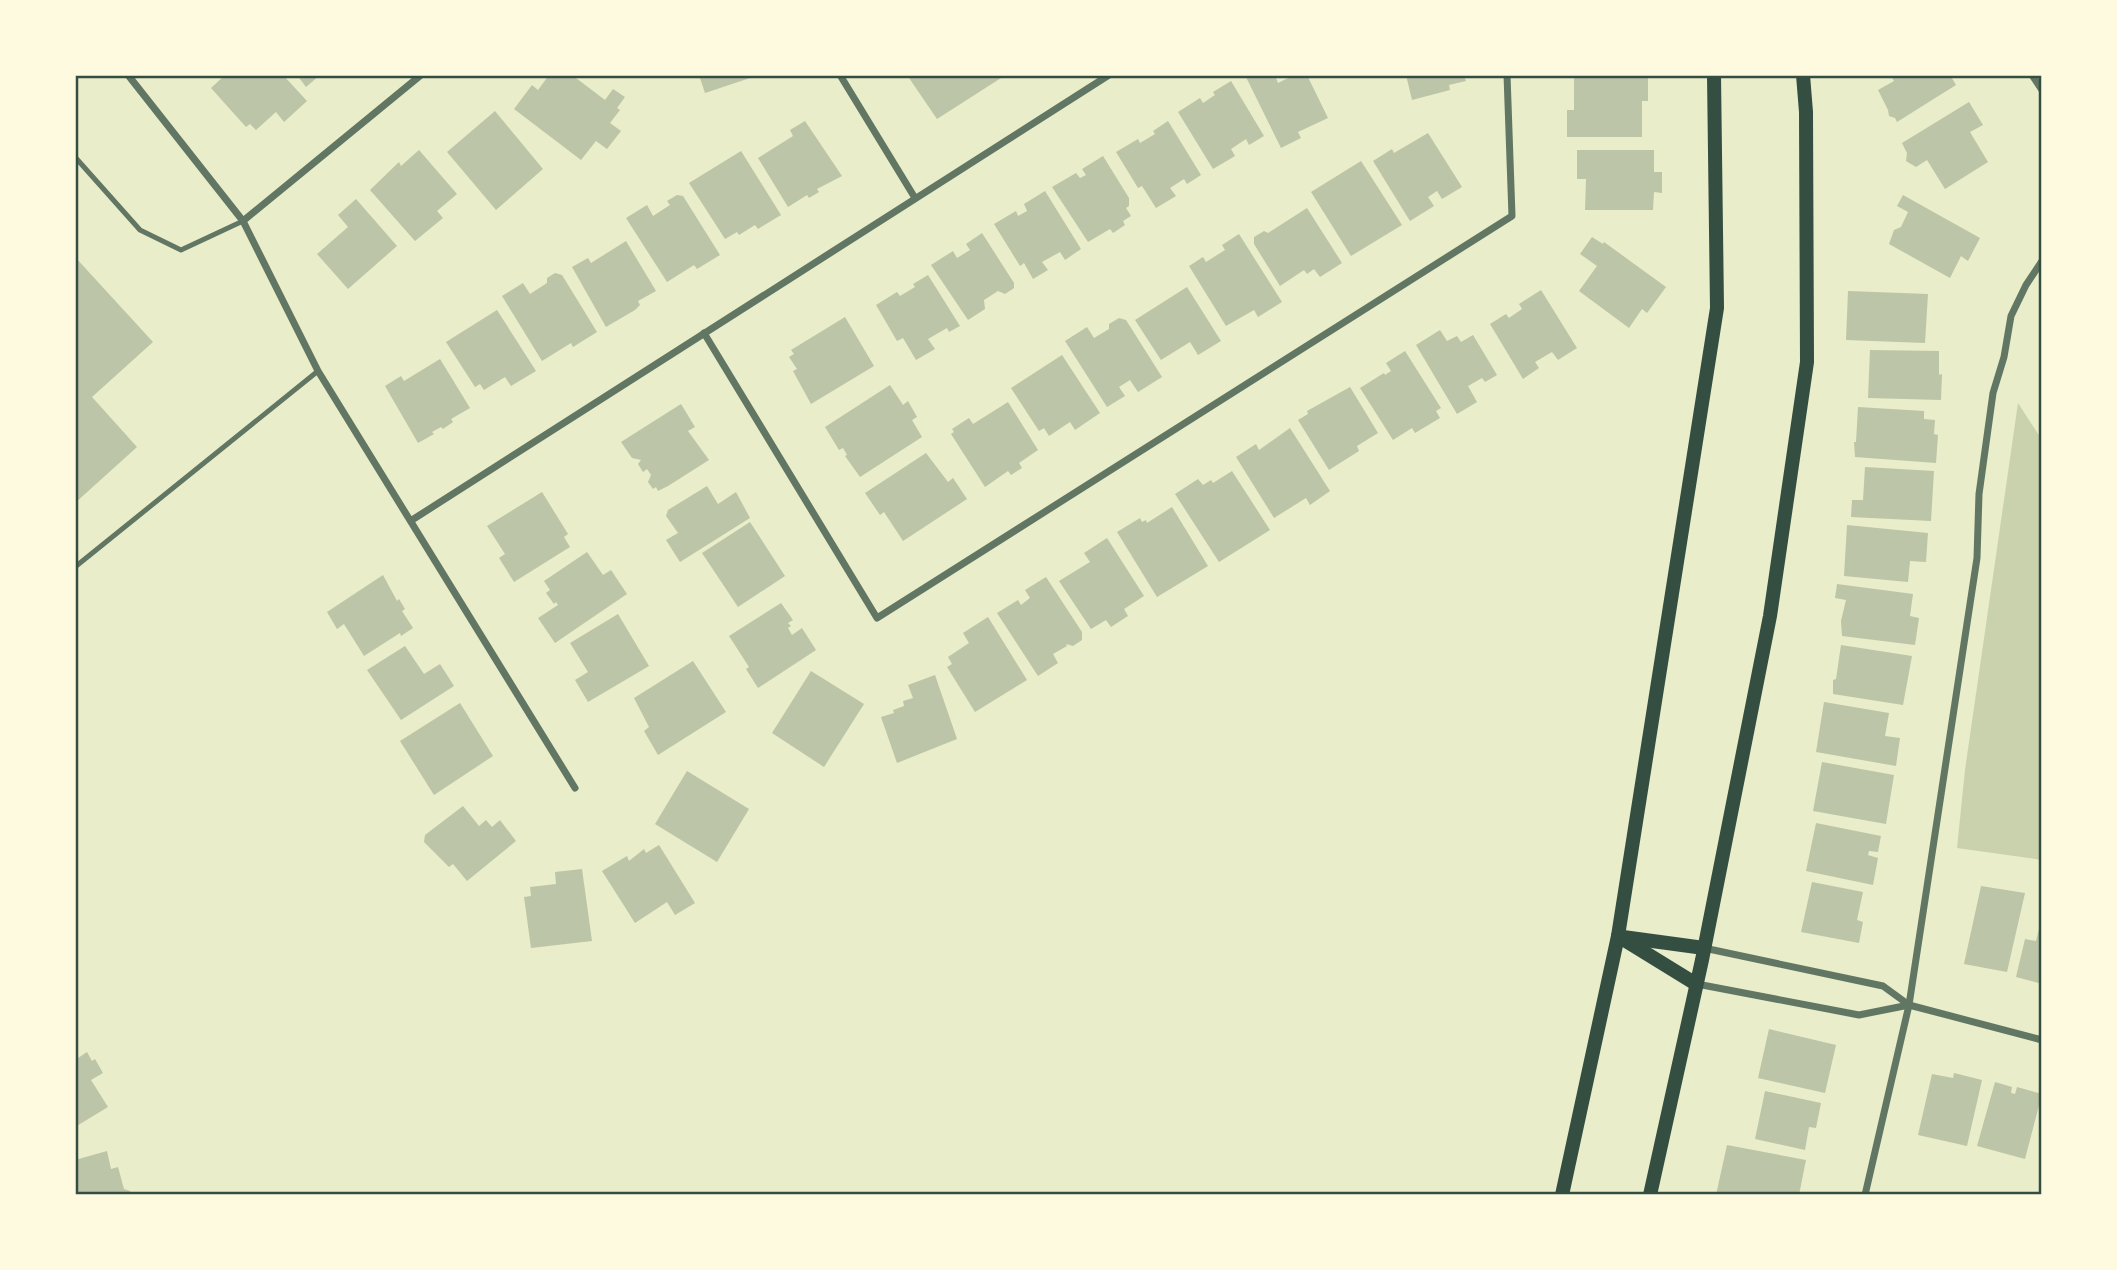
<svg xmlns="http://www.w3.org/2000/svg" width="2117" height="1270" viewBox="0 0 2117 1270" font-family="'Nunito Sans',sans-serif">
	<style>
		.green { fill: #cad2ad }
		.building { fill: #bcc5a7 }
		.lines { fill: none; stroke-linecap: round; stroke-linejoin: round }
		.service { stroke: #617663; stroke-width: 5 }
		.minor { stroke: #617663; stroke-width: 7 }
		.secondary { stroke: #344e41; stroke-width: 14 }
		.neatline { fill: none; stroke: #344e41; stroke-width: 2.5 }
	</style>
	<rect width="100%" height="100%" fill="#e9edc9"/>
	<polygon class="green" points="2018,403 2042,440 2042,860 1957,848 1965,770"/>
	<g class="building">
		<polygon points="225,75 283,75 307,101 284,122 276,112 256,130 250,124 246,127 211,88"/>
		<polygon points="297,75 320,75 306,87"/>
		<polygon points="549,75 572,75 605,100 613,89 625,97 617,108 620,110 610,123 621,131 607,149 596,141 581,160 514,109 532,85 538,90"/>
		<polygon points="699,75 756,75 756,76 705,93"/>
		<polygon points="907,75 999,75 1001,78 937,119"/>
		<polygon points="1245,75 1275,75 1278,83 1294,75 1307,75 1328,118 1298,132 1301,138 1281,148"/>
		<polygon points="1406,75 1464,75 1466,81 1449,85 1450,90 1412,100"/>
		<polygon points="1890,75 1950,75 1956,85 1897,122 1895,118 1889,116 1888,110 1878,90 1894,81"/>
		<polygon points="1648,77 1648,101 1642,101 1642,137 1567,137 1567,110 1574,110 1574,78"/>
		<polygon points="1231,81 1264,136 1249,145 1246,139 1231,149 1235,156 1213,169 1178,112 1200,98 1203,103 1215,95 1213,92"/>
		<polygon points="1969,102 1983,125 1970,132 1988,162 1945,189 1927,160 1916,167 1906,161 1907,153 1902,143"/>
		<polygon points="495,111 543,169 496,210 447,152"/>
		<polygon points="805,121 842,176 817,189 819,192 809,198 807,195 788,207 758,158 793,136 790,130"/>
		<polygon points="1168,121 1201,175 1187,184 1184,179 1170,188 1176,196 1156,208 1142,186 1138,188 1116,152 1138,139 1140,143 1155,134 1153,131"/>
		<polygon points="1428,133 1462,187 1442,199 1437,191 1428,197 1434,206 1410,221 1373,161 1392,149 1394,153"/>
		<polygon points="419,150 457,194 437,211 443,218 415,241 370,190 399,162 401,166"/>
		<polygon points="1577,150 1654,150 1654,172 1662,172 1662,193 1654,192 1653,210 1585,210 1586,179 1577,179"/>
		<polygon points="741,151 781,215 758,229 755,225 739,235 737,232 725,239 689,183"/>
		<polygon points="1103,156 1129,198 1129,206 1126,208 1131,216 1123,221 1125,225 1113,233 1110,229 1088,242 1052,187 1076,173 1080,178 1086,175 1082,169"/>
		<polygon points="1361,161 1402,225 1351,256 1311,192"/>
		<polygon points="1045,191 1081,249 1065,260 1060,252 1042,262 1048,270 1033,279 1024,263 1020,266 994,224 1016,211 1018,216 1027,211 1024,204"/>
		<polygon points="677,195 683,196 720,255 697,269 694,265 667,282 626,218 647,205 653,216 670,205 667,201"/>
		<polygon points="1903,195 1980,238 1968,261 1961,256 1950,278 1889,244 1894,230 1901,227 1908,212 1897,206"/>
		<polygon points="356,199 397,246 348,289 317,254 348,227 338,215"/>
		<polygon points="1307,208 1342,263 1320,277 1314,269 1307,274 1304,270 1280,286 1254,244 1254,237 1264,231 1268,233"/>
		<polygon points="982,233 1014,283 1014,288 1005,294 998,291 984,300 985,309 968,320 931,265 953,251 957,258 970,250 966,244"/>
		<polygon points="1239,234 1282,302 1258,317 1254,310 1226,326 1189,266 1203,257 1206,262 1225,250 1222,245"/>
		<polygon points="1592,237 1603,244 1604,242 1666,287 1647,313 1642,309 1629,328 1579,291 1597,266 1580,254"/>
		<polygon points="626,241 656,291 638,301 640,305 635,310 606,327 572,267 588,258 591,263"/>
		<polygon points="75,257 153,342 92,397 137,447 75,503"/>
		<polygon points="555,273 562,275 597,332 573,347 571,343 542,361 502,296 523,283 530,294 547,283 547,278"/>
		<polygon points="928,275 960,326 949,332 947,328 928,339 935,349 916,360 903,338 897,341 876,305 897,292 900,296 915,287 913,284"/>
		<polygon points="1187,287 1221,341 1198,355 1190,342 1161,360 1135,320"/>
		<polygon points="1541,290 1577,348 1558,360 1552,352 1535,362 1539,368 1523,379 1490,324 1506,314 1509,318 1522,309 1519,304"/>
		<polygon points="1848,291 1928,294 1925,343 1846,340"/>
		<polygon points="497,310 536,371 511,386 505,377 484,390 480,384 475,387 446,342"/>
		<polygon points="845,317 874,366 811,404 793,371 797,369 789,357 794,354 791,350"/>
		<polygon points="1119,318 1126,320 1162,377 1138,392 1130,380 1119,387 1125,396 1107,407 1065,341 1087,327 1094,338 1109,329 1109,324"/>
		<polygon points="1440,330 1447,341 1457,336 1461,342 1473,335 1497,375 1485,382 1482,378 1468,386 1477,402 1457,414 1416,345"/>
		<polygon points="1870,350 1939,351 1939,375 1942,374 1941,400 1868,398"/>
		<polygon points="1405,351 1441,408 1436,411 1440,418 1415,433 1412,428 1393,440 1360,388 1384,373 1385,375 1391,371 1386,363"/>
		<polygon points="1062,355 1100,413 1075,430 1070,422 1049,436 1044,428 1039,431 1011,388"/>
		<polygon points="440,359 470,408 451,419 453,422 443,429 441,427 432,432 434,434 418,443 385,386 401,376 404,381"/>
		<polygon points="890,385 903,405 908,401 917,417 912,420 922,437 860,477 845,456 847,455 843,448 839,450 825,427"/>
		<polygon points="1350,387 1378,433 1357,446 1359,451 1329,470 1298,420 1308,414 1307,411"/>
		<polygon points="1008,402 1038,450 1019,463 1022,468 1011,475 1008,471 985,487 951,434 954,432 952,429 969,418 973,424"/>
		<polygon points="681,404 695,427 688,431 709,460 668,486 658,491 656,487 653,489 648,482 651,475 647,469 643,472 638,464 641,460 632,458 621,442"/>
		<polygon points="1858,407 1924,411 1924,419 1935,420 1934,434 1938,435 1936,463 1855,457 1854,442 1856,442"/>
		<polygon points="1290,428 1330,491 1310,505 1306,498 1274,518 1236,457 1256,444 1259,450"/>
		<polygon points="926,453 948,482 953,478 967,499 903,541 884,512 880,515 865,493"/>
		<polygon points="1865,467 1934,471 1931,521 1851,517 1852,500 1863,500"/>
		<polygon points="1232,471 1270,530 1219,562 1175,494 1198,479 1203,485 1211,480 1213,483"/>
		<polygon points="707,486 718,504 736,492 750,518 680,562 666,540 678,533 666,516 668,510"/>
		<polygon points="542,492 568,534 564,537 570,547 514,582 499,558 505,554 487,526"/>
		<polygon points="1172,507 1208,566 1157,597 1117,532 1140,518 1142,522 1146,520 1147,523"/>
		<polygon points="750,522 785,576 738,607 702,553"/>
		<polygon points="1847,525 1928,533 1926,562 1910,561 1908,582 1844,576"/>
		<polygon points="1107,538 1144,596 1124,609 1128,616 1111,627 1106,620 1091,629 1059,581 1090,562 1084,553"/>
		<polygon points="587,552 603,575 611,570 627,594 555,643 538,618 558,605 556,602 554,604 546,593 550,590 544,581"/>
		<polygon points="383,575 397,601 399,599 405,609 402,611 413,628 401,636 400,633 364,656 344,624 337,629 327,612"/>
		<polygon points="1046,577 1082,632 1082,640 1073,646 1066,644 1067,646 1053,654 1058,663 1038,676 997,613 1018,600 1021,605 1030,598 1025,590"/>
		<polygon points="1837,584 1913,594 1910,616 1919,618 1915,645 1842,636 1841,621 1846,600 1835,598"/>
		<polygon points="781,603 793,620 788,623 791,626 788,628 792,635 802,628 816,650 758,688 746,669 749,667 729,636"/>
		<polygon points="618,614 649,666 588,702 575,680 588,672 570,643"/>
		<polygon points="988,617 1027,680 975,712 947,667 952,664 948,657 969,643 963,633"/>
		<polygon points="1841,645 1912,656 1903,705 1833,694 1833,680 1836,679"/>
		<polygon points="405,646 424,674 440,664 454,686 401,720 367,670"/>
		<polygon points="693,661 726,712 658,755 644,731 649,727 634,698"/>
		<polygon points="811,671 864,704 824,767 772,733"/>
		<polygon points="935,675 957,739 897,763 881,717 894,713 893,710 904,706 903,701 913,698 908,685"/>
		<polygon points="1824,702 1889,713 1885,736 1900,738 1896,766 1816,752"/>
		<polygon points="460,703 493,756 434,795 400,741"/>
		<polygon points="1822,762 1894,775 1886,824 1813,811"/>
		<polygon points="687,771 749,809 717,862 655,824"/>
		<polygon points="463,806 479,826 486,820 492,827 500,820 516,841 467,881 453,864 449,867 424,842 425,835"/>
		<polygon points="1816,823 1881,836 1878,852 1869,851 1868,855 1878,858 1873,885 1806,871"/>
		<polygon points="659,845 695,903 675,915 667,902 635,923 602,871 627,856 629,861 644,849 646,853"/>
		<polygon points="582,869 592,941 531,948 524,897 531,896 530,887 556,884 555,872"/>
		<polygon points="1812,882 1863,892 1857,920 1863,922 1859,943 1801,932"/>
		<polygon points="1981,886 2025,893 2007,972 1964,964"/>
		<polygon points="2041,921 2042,921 2042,984 2016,977 2025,939 2036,941"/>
		<polygon points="1769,1029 1836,1045 1825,1093 1758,1078"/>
		<polygon points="87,1052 92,1061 95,1059 103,1073 91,1080 108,1107 75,1127 75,1060"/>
		<polygon points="1954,1073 1982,1080 1967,1146 1918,1135 1932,1074 1953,1078"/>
		<polygon points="1995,1082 2012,1087 2011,1093 2015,1094 2017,1087 2042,1094 2025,1159 1977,1146"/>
		<polygon points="1765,1091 1821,1103 1816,1128 1809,1127 1805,1150 1755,1139"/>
		<polygon points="1727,1145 1806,1160 1799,1195 1716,1195"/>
		<polygon points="107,1151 111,1169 118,1167 124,1189 130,1191 131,1195 75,1195 75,1160"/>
	</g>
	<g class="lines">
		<g class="service">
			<polyline points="75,157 140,230 181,250 243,221"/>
			<polyline points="75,567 318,371"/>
		</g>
		<g class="minor">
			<polyline points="128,75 243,221 318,371 575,788"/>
			<polyline points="840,75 915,198"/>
			<polyline points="2032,75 2042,90"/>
			<polyline points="243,221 421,75"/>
			<polyline points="704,333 877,618 1512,216 1507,75"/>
			<polyline points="412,520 1109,75"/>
			<polyline points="1704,948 1883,986 1909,1005 2042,1040"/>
			<polyline points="1697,984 1859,1015 1909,1005"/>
			<polyline points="1865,1195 1909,1005 1977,558 1979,494 1993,393 2004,357 2011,316 2026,285 2042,261"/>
		</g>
		<g class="secondary">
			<polyline points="1618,936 1696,984"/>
			<polyline points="1623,937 1704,948"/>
			<polyline points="1562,1195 1618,936 1717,308 1714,75"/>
			<polyline points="1650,1195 1702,960 1770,616 1807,362 1806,112 1803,75"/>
		</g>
	</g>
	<rect width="2117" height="1270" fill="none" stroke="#fefae0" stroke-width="154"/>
	<rect x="77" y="77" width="1963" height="1116" class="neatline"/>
</svg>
